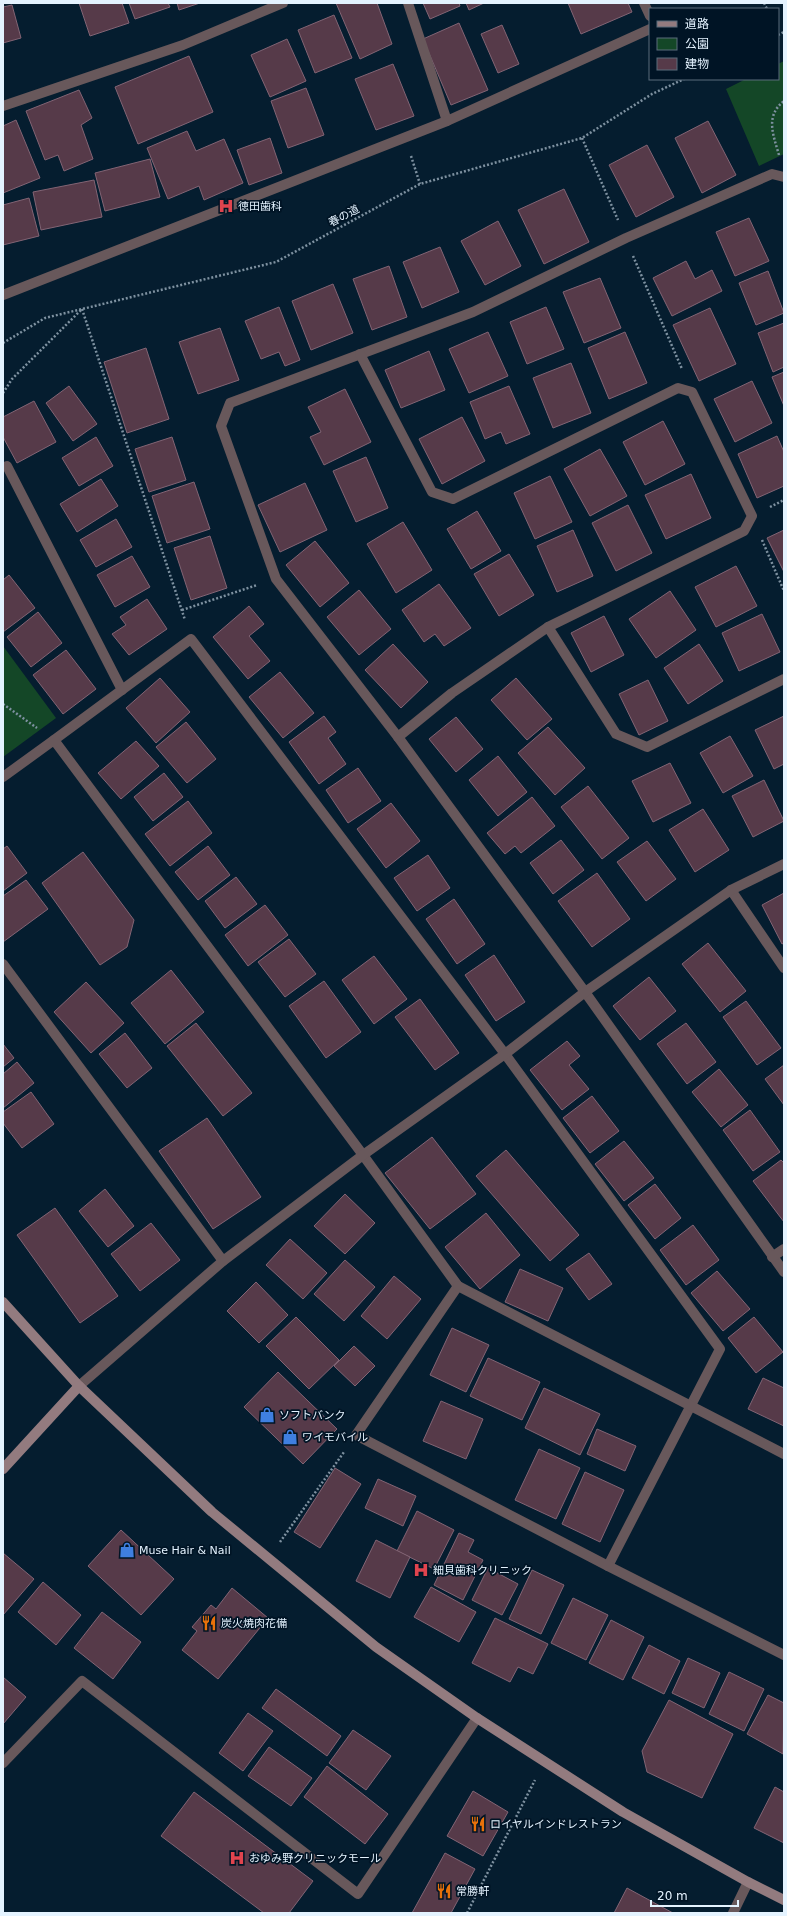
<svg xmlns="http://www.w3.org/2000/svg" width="787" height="1916" viewBox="0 0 787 1916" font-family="'DejaVu Sans','Noto Sans JP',sans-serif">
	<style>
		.green { fill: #144727 }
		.building { fill: #563a49; stroke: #826474 }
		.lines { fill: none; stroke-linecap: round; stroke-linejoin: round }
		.path { stroke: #7e91a0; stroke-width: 2.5; stroke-dasharray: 2 2; stroke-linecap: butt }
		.lane { stroke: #68585b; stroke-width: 10 }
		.street { stroke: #68585b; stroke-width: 10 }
		.secondary { stroke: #937b7f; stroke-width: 10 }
		.labels { text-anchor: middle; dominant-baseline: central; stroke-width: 3.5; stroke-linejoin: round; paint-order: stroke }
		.poi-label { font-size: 11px; fill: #e4f3ff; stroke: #001425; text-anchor: start }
		.street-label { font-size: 11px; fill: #e4f3ff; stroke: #001425 }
	</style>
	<rect width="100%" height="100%" fill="#051d2f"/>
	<g class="green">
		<polygon points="784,61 784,154 759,166 726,89 746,79 778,79 778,64"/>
		<polygon points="3,646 56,718 3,757"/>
	</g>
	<g class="building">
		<polygon points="79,3 122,3 129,23 90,36"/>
		<polygon points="129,3 168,3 170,7 135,19"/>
		<polygon points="177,3 200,3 179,10"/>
		<polygon points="336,3 377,3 392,44 360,59"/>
		<polygon points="423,3 459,3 460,6 430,19"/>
		<polygon points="466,3 484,3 469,10"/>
		<polygon points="568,3 628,3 632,12 581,34"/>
		<polygon points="12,5 21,38 3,43 3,7"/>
		<polygon points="334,15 352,58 315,73 298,30"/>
		<polygon points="459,23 488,90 451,105 423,39"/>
		<polygon points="502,25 519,64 498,73 481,34"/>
		<polygon points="287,39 306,81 270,97 251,55"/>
		<polygon points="189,56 213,112 138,144 115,87"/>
		<polygon points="393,64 414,116 376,130 355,79"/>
		<polygon points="306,88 324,135 288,148 271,101"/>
		<polygon points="79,90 92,118 81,125 93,159 64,171 58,155 45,160 26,111"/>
		<polygon points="16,120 40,178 3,193 3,126"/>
		<polygon points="708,121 736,175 702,193 675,138"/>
		<polygon points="187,131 196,151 224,139 243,183 204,200 199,186 168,199 147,148"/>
		<polygon points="270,138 282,173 249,185 237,150"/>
		<polygon points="647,145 674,197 636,217 609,165"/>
		<polygon points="150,159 160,197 105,211 95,173"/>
		<polygon points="94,180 102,217 41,230 33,192"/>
		<polygon points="564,189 589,242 544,264 518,210"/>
		<polygon points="29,198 39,236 3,245 3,205"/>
		<polygon points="749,218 769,261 735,276 716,232"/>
		<polygon points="498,221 521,266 485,285 461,241"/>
		<polygon points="440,247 459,292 422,308 403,262"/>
		<polygon points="686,261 695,279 712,270 722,291 672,316 653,278"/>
		<polygon points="389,266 407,317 372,330 353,279"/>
		<polygon points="768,271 784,313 756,325 739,283"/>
		<polygon points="600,278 621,328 584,343 563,292"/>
		<polygon points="333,284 353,333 311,350 292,301"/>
		<polygon points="279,307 300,360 285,366 279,352 261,359 245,321"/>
		<polygon points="546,307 564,349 527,364 510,322"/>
		<polygon points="710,308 736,364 699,381 673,325"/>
		<polygon points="784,323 784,367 773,372 758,333"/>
		<polygon points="220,328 239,380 198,394 179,342"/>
		<polygon points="488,332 508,376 469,393 449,349"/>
		<polygon points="625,332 647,383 609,399 588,348"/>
		<polygon points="146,348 169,419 127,433 104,362"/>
		<polygon points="429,351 445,390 401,408 385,370"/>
		<polygon points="571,363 591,413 553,428 533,378"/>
		<polygon points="784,372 784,406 772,377"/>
		<polygon points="752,381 772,423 735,442 714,399"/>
		<polygon points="69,386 97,424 73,441 46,403"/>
		<polygon points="509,386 530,434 506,444 501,432 485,439 470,402"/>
		<polygon points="345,389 371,442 324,465 310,437 321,432 308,407"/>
		<polygon points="34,401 56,442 17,463 3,437 3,417"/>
		<polygon points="462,417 485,461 442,484 419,439"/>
		<polygon points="663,421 685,464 645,485 623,442"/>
		<polygon points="777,436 784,452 784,486 757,498 738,454"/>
		<polygon points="96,437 113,466 79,486 62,458"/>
		<polygon points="172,437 186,480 149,492 135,449"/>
		<polygon points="600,449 627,496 590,516 564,469"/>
		<polygon points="366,457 388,508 356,522 333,471"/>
		<polygon points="691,474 711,518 666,539 645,495"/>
		<polygon points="550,476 572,522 535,539 514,493"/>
		<polygon points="101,479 118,506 77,532 60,504"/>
		<polygon points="194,482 210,529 167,543 152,496"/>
		<polygon points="305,483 327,530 280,552 258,505"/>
		<polygon points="628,505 652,553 616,571 592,523"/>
		<polygon points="477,511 501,551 471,569 447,529"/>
		<polygon points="116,519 132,547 96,567 80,540"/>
		<polygon points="403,522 432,570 396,593 367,544"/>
		<polygon points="573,530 593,576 557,592 537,546"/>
		<polygon points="784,530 784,572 767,538"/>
		<polygon points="210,536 227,588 191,600 174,548"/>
		<polygon points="315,541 349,583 320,607 286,565"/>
		<polygon points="509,554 534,595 499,616 474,574"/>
		<polygon points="132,556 150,587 115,607 97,575"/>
		<polygon points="736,566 757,606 716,627 695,587"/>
		<polygon points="9,575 35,608 3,632 3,580"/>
		<polygon points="439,584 471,628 444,646 435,634 424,642 402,610"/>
		<polygon points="359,590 391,629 359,655 327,617"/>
		<polygon points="670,591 696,630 656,658 629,619"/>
		<polygon points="147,599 167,629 129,655 112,634 126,625 120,617"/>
		<polygon points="249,606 264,624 249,636 270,661 248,679 213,637"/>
		<polygon points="38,612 62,643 31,667 7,637"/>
		<polygon points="762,614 780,652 739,671 722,633"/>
		<polygon points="604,616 624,655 591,672 571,633"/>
		<polygon points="393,644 428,682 401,708 365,670"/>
		<polygon points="699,644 723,681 688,704 664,668"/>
		<polygon points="66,650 96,689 63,714 33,675"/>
		<polygon points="280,672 314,713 283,738 249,697"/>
		<polygon points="160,678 190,712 156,743 126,708"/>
		<polygon points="516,678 552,719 527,740 491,700"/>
		<polygon points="648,680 668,721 639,735 619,694"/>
		<polygon points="324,716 336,732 328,738 346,764 319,784 289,742"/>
		<polygon points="784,716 784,764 774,769 755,730"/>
		<polygon points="456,717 483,749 456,772 429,739"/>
		<polygon points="186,722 216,759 187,783 156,747"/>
		<polygon points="548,727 585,768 555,795 518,753"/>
		<polygon points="730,736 753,776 723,793 700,753"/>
		<polygon points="136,741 159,766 121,799 98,773"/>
		<polygon points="498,756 527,792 498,816 469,780"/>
		<polygon points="670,763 691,803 653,822 632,781"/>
		<polygon points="358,768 381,801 348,823 326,790"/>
		<polygon points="164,773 183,797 153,821 134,797"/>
		<polygon points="764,780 784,821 753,837 732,796"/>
		<polygon points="588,786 629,838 602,859 561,807"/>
		<polygon points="532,797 555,826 521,853 515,846 505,854 487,833"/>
		<polygon points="188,801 212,833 170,866 145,834"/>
		<polygon points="391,803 420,841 386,868 357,829"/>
		<polygon points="703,809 729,850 695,872 669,830"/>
		<polygon points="561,840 584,870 553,894 530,863"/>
		<polygon points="647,841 676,879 646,901 617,862"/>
		<polygon points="7,846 27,873 3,891 3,849"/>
		<polygon points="208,846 230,875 198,900 175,872"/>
		<polygon points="83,852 134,920 127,947 100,965 42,883"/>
		<polygon points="428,855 450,888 417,911 394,878"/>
		<polygon points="597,873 630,919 592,947 558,901"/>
		<polygon points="236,877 257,904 225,928 205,901"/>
		<polygon points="26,880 48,909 3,942 3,896"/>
		<polygon points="784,893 784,943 782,944 762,905"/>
		<polygon points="454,899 485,944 457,964 426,919"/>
		<polygon points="265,905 288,935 248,966 225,935"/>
		<polygon points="289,939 316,974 285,997 258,962"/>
		<polygon points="708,943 746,991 720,1012 682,964"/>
		<polygon points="494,955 525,1002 496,1021 465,975"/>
		<polygon points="374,956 407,999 374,1024 342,980"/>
		<polygon points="171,970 204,1012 165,1044 131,1003"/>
		<polygon points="649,977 676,1011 640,1040 613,1006"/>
		<polygon points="324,981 361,1032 326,1058 289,1006"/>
		<polygon points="86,982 124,1023 91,1053 54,1012"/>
		<polygon points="420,999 459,1053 435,1070 395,1017"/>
		<polygon points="746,1001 781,1048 757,1065 723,1017"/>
		<polygon points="196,1023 252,1093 223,1116 167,1046"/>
		<polygon points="686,1023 716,1062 687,1084 657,1044"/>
		<polygon points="125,1033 152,1068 127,1088 99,1054"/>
		<polygon points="567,1041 580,1056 569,1065 589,1089 562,1110 530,1070"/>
		<polygon points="3,1044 14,1058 3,1067"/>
		<polygon points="17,1062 34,1083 3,1108 3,1074"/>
		<polygon points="784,1065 784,1105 765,1079"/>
		<polygon points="719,1069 748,1105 721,1127 692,1092"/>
		<polygon points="31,1092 54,1124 22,1148 3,1123 3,1112"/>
		<polygon points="592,1096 619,1131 590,1153 563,1118"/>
		<polygon points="750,1110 780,1152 753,1171 723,1130"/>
		<polygon points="207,1118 261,1197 213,1229 159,1151"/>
		<polygon points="432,1137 476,1194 430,1229 385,1173"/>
		<polygon points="624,1141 654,1178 624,1201 595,1164"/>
		<polygon points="506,1150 579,1235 550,1261 476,1176"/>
		<polygon points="781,1160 784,1163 784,1222 753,1181"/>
		<polygon points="655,1184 681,1218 655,1239 628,1205"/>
		<polygon points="105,1189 134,1226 108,1247 79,1211"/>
		<polygon points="345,1194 375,1223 345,1254 314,1226"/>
		<polygon points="55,1208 118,1296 80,1323 17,1235"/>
		<polygon points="486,1213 520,1255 480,1289 445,1247"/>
		<polygon points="151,1223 180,1260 140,1291 111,1254"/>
		<polygon points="693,1225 719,1260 686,1285 660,1250"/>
		<polygon points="290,1239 327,1273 303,1299 266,1265"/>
		<polygon points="589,1253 612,1284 589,1300 566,1269"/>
		<polygon points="345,1260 375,1287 344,1321 314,1294"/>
		<polygon points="520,1269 563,1288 548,1321 505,1302"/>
		<polygon points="717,1271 750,1309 723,1331 691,1293"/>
		<polygon points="394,1276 421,1299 387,1339 361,1316"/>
		<polygon points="256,1282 288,1315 259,1343 227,1311"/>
		<polygon points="296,1317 339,1360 309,1389 266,1346"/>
		<polygon points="754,1317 783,1352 756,1373 728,1338"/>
		<polygon points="452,1328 489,1345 466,1392 430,1375"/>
		<polygon points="354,1346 375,1366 355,1386 334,1366"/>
		<polygon points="488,1358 540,1382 522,1420 470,1396"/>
		<polygon points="278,1372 337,1429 303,1464 244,1407"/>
		<polygon points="763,1378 784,1388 784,1426 748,1409"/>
		<polygon points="544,1388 600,1414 580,1455 525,1428"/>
		<polygon points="441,1401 483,1419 466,1459 423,1441"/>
		<polygon points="597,1429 636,1446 625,1471 587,1454"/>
		<polygon points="539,1449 580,1468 556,1519 515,1500"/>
		<polygon points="335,1468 361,1484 320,1548 294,1532"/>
		<polygon points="585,1472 624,1490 600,1542 562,1524"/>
		<polygon points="378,1479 416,1496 403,1526 365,1508"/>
		<polygon points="417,1511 454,1530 434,1569 397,1551"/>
		<polygon points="121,1530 174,1579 141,1615 88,1566"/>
		<polygon points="459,1533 474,1540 468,1552 483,1560 463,1600 434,1585"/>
		<polygon points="376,1540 410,1557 390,1598 356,1581"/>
		<polygon points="3,1553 34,1579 3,1615"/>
		<polygon points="488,1568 518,1584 502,1615 472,1600"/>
		<polygon points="532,1570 564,1585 541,1634 509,1619"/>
		<polygon points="43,1582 81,1615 56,1645 18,1612"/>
		<polygon points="431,1587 476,1612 459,1642 414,1617"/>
		<polygon points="232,1588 268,1618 218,1679 182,1650 197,1631 192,1627 211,1605 216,1609"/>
		<polygon points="573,1598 608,1615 586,1660 551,1643"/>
		<polygon points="102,1612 141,1642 113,1679 74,1648"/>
		<polygon points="495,1618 548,1644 533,1674 518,1667 510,1682 472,1663"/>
		<polygon points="611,1620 644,1637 623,1680 589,1663"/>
		<polygon points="649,1645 680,1661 664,1694 632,1678"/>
		<polygon points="688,1658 720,1673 704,1708 672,1693"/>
		<polygon points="729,1672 764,1689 744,1731 709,1714"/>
		<polygon points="3,1677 26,1697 3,1724"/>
		<polygon points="276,1689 341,1736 327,1756 262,1708"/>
		<polygon points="768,1695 784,1703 783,1754 747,1734"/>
		<polygon points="669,1700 733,1734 702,1798 647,1772 642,1751"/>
		<polygon points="248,1713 273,1731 243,1771 219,1753"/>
		<polygon points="353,1730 391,1756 366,1790 329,1763"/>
		<polygon points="269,1747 312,1778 291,1806 248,1776"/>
		<polygon points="327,1766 388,1814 365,1844 304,1797"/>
		<polygon points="775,1787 784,1792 784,1843 754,1828"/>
		<polygon points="473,1791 508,1812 483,1856 447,1836"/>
		<polygon points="194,1792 313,1881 289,1913 264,1913 161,1836"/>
		<polygon points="445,1853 475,1869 451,1913 412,1913"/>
		<polygon points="627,1888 673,1913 614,1913"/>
	</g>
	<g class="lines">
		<g class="path">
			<polyline points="764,3 767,9"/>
			<polyline points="778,35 784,32"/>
			<polyline points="582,138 618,220"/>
			<path d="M779 155C773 134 765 116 784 101"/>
			<polyline points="411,156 420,184"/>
			<polyline points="633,256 682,369"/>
			<polyline points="82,309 185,620"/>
			<polyline points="3,343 45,318 276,262 420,184 582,138 652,94 684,79"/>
			<polyline points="3,393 12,379 82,309"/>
			<polyline points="770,507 784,500"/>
			<polyline points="762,540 784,591"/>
			<polyline points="182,610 257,585"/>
			<polyline points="3,704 37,728"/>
			<polyline points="280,1542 344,1452"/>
			<polyline points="467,1913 535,1780"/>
		</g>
		<polyline class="lane" points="733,1913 748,1882"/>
		<g class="street">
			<polyline points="408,3 447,121"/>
			<polyline points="644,3 650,16"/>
			<polyline points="3,106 183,45 283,3"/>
			<polyline points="784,177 772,174 626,238 473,312 230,403 221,426 276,579 398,737 585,992 784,1272"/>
			<polyline points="3,295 447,121 650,29"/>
			<polyline points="360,354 432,492 453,499 678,388 692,392 752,516 744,531 548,627"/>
			<polyline points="7,466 122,690"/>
			<polyline points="398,737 452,693 548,627 616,734 647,747 784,679"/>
			<polyline points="54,740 191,639 505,1054 720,1349 608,1566"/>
			<polyline points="3,777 54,740 363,1155 458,1286 356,1435 608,1566 784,1655"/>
			<polyline points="731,890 784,968"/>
			<polyline points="3,964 223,1261"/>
			<polyline points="772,1257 784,1249"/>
			<polyline points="458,1286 784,1454"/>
			<polyline points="79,1386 223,1261 363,1155 505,1054 585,992 731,890 784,864"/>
			<polyline points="3,1763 82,1681 358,1894 477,1718"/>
		</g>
		<g class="secondary">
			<polyline points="3,1302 79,1386 212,1512 376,1647 477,1718 623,1812 748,1882 784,1900"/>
			<polyline points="3,1469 79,1386"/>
		</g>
	</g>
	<defs>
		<symbol id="hospital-bare" viewBox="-9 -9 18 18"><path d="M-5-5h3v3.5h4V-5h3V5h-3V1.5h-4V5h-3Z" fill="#e0444e" stroke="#001425" stroke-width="2.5" paint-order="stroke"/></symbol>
		<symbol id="shop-bare" viewBox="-9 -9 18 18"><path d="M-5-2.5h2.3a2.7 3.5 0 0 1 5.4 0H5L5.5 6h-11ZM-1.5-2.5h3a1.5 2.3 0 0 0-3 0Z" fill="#3f7fe0" stroke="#001425" stroke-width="2.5" paint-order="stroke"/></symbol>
		<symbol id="restaurant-bare" viewBox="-9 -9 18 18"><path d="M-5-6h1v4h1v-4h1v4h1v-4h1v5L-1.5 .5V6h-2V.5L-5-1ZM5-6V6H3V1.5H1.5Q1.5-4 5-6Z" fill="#e8710a" stroke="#001425" stroke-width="2.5" paint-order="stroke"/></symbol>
	</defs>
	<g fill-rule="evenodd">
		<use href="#hospital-bare" x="215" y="195" width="22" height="22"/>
		<use href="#shop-bare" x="256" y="1404" width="22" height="22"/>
		<use href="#shop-bare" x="279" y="1426" width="22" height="22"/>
		<use href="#shop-bare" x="116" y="1539" width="22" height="22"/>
		<use href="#hospital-bare" x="410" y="1559" width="22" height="22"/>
		<use href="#restaurant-bare" x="198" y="1612" width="22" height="22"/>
		<use href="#restaurant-bare" x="467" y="1813" width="22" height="22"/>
		<use href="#hospital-bare" x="226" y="1847" width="22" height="22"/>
		<use href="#restaurant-bare" x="433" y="1880" width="22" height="22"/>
	</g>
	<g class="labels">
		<g class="poi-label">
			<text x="238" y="206">徳田歯科</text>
			<text x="279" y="1415">ソフトバンク</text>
			<text x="302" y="1437">ワイモバイル</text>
			<text x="139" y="1550">Muse Hair &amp; Nail</text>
			<text x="433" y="1570">細貝歯科クリニック</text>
			<text x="221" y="1623">炭火焼肉花備</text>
			<text x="490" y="1824">ロイヤルインドレストラン</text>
			<text x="249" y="1858">おゆみ野クリニックモール</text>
			<text x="456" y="1891">常勝軒</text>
		</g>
		<g class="street-label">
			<text transform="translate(344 216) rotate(-28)">春の道</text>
		</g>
	</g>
	<rect width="787" height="1916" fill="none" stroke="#e4f3ff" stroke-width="8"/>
	<rect x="649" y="8" width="130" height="72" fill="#001425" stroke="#5b6d7c"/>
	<rect x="657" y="21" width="20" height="6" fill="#937b7f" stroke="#5b6d7c"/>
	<text x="685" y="28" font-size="12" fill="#e4f3ff">道路</text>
	<rect x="657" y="38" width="20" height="12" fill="#144727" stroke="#5b6d7c"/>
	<text x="685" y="48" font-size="12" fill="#e4f3ff">公園</text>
	<rect x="657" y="58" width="20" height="12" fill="#563a49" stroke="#5b6d7c"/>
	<text x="685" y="68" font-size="12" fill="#e4f3ff">建物</text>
	<path d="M651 1900v6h87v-6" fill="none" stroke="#e4f3ff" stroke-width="2"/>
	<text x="657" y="1900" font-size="12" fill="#e4f3ff" stroke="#001425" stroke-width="3" paint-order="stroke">20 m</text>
</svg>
